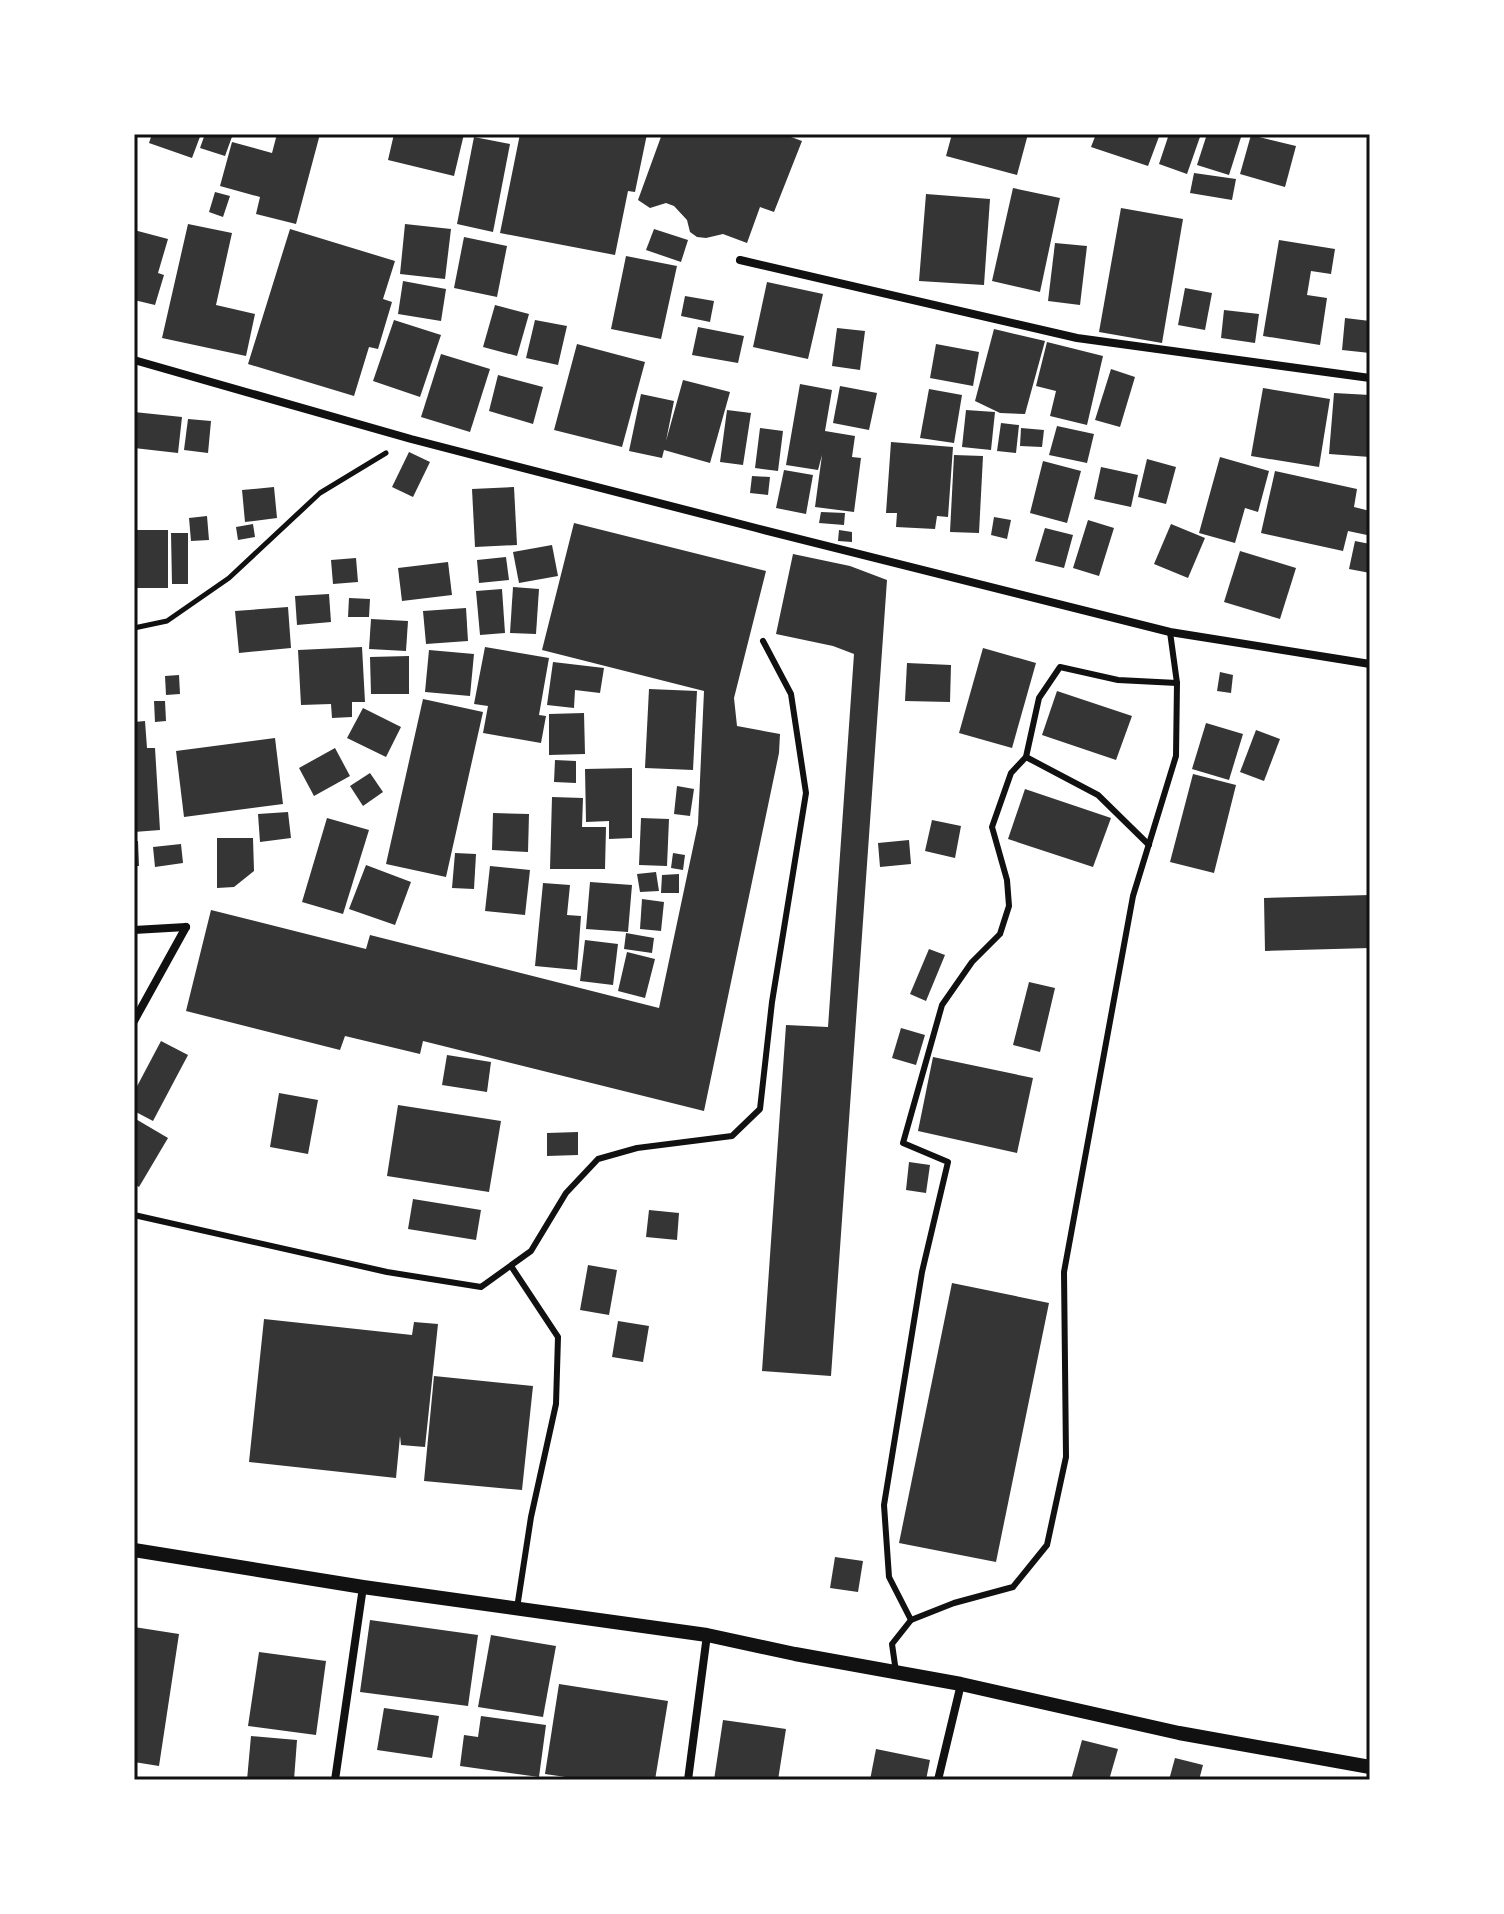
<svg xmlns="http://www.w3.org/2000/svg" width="1504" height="1914" viewBox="0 0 1504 1914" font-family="'Noto Serif',serif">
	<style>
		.building { fill: #353535 }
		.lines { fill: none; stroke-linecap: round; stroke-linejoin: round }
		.path { stroke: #111; stroke-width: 5 }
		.service { stroke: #111; stroke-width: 6 }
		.minor { stroke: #111; stroke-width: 8 }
		.tertiary { stroke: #111; stroke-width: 14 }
		.neatline { fill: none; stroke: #111; stroke-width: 3 }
	</style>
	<rect width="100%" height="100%" fill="#fff"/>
	<g class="building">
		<polygon points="152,134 201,134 192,158 149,143"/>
		<polygon points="205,134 233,134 225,156 200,148"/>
		<polygon points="277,134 320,134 296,224 256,214 260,197 220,186 232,142 272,153"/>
		<polygon points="394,134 464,134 454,176 388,160"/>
		<polygon points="520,134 647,134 635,192 628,191 615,255 500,233"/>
		<polygon points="662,134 783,134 802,141 774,212 760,207 747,243 723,234 706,238 697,237 690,232 687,220 674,206 666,203 650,208 638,200"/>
		<polygon points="952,134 1028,134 1017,175 946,156"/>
		<polygon points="1096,134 1160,134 1148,166 1091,147"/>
		<polygon points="1169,134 1201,134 1187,174 1159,164"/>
		<polygon points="1207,134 1242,134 1229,175 1197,165"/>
		<polygon points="1251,135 1296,146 1285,187 1240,174"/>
		<polygon points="474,137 510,144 493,232 457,224"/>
		<polygon points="1194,173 1236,179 1232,200 1190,193"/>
		<polygon points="1013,188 1060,198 1040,292 992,281"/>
		<polygon points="215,192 230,196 223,217 209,212"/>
		<polygon points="926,194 990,199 984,285 919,281"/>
		<polygon points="1121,208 1183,219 1162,343 1099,332"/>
		<polygon points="188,224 232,233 216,305 255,314 246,356 162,338"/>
		<polygon points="405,224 451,229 445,279 400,274"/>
		<polygon points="290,229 395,261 383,299 392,302 378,349 369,347 354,396 248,364"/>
		<polygon points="654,229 688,240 681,262 646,250"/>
		<polygon points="134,230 168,239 158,273 164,275 155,305 134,300"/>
		<polygon points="464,237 507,246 497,297 454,288"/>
		<polygon points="1279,240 1335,249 1331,274 1311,271 1307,295 1327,298 1320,345 1263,336"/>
		<polygon points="1055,243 1087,246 1080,305 1048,301"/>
		<polygon points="626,256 677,266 661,339 611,329"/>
		<polygon points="403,281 446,289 441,321 398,314"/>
		<polygon points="767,282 823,294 808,359 753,347"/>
		<polygon points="1185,288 1212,293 1205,330 1178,325"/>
		<polygon points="685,296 714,301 710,322 681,316"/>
		<polygon points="495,305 529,314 517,356 483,347"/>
		<polygon points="1224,310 1259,314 1255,343 1221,338"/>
		<polygon points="1345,318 1370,321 1370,353 1342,350"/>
		<polygon points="394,320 441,335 420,397 373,381"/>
		<polygon points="535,320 567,326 558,365 526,358"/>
		<polygon points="698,327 744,336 738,363 692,355"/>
		<polygon points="837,328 865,331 860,370 832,366"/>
		<polygon points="994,329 1045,341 1025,414 1000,413 975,401"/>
		<polygon points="1047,342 1103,356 1087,425 1050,416 1056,391 1036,386"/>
		<polygon points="577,344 645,362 622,447 554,430"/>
		<polygon points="936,344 979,352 973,386 930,378"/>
		<polygon points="441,354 490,369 470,432 421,417"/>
		<polygon points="1111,369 1135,377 1120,427 1095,420"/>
		<polygon points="498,375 543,387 533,424 489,411"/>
		<polygon points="683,380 730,392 710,463 664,450 662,458 629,451 641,394 674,401 666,441"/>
		<polygon points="800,384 832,390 825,431 855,436 852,457 861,458 854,512 815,507 822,455 818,470 786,465"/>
		<polygon points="840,386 877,393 869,430 833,423"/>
		<polygon points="1263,388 1330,399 1319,467 1251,456"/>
		<polygon points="929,389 962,395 954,443 920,438"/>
		<polygon points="1334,393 1370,395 1370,457 1329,454"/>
		<polygon points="727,410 751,413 743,465 720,462"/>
		<polygon points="966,410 995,412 991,450 962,447"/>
		<polygon points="134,412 182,417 178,453 134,448"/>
		<polygon points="188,419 211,421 208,453 184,450"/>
		<polygon points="1001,423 1019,425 1016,453 997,451"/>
		<polygon points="1057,426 1094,434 1087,463 1049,455"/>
		<polygon points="760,428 783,431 778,471 755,468"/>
		<polygon points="1021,428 1044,430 1042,447 1020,446"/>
		<polygon points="891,442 953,447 948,517 937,516 935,529 896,527 897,513 886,513"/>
		<polygon points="409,452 430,462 413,497 392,487"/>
		<polygon points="954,455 983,456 979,533 950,532"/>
		<polygon points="1220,457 1269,471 1258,512 1245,508 1235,543 1199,533"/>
		<polygon points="1147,459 1176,467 1166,504 1138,497"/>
		<polygon points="1043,461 1081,471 1067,523 1030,513"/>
		<polygon points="1101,467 1138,475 1131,507 1094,499"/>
		<polygon points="784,470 813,475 806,514 776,508"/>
		<polygon points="1275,471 1357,489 1354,507 1370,511 1370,525 1367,535 1348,531 1343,551 1261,533"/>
		<polygon points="752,476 770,477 768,495 750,493"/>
		<polygon points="274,487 277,518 245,522 242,490"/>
		<polygon points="514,487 517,545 475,547 472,489"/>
		<polygon points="821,512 845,513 844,525 819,523"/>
		<polygon points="207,516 209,540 191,541 189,518"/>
		<polygon points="994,517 1011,520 1007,539 991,535"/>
		<polygon points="1088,520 1114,528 1099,576 1073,568"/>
		<polygon points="574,523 766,571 734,698 737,726 780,734 779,753 704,1111 423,1041 420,1054 345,1036 340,1050 186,1011 211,910 366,949 370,935 659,1008 698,824 704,691 542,650"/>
		<polygon points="253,524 255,537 238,540 236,527"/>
		<polygon points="1171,524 1205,538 1188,578 1154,564"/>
		<polygon points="1045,528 1073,535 1064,568 1035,561"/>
		<rect x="134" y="530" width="34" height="58"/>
		<polygon points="839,530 852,532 852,542 838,541"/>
		<polygon points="171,533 188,533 188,584 172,584"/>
		<polygon points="1355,541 1370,544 1370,573 1349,569"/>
		<polygon points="552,545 558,576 519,583 513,552"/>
		<polygon points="1240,551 1296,568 1280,619 1224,602"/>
		<polygon points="793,554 850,566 887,580 831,1376 762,1371 786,1025 828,1027 854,654 833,646 776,634"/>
		<polygon points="506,557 509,580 479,583 477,560"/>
		<polygon points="356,558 358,582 333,584 331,560"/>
		<polygon points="448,562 452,595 402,601 398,568"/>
		<polygon points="513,587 539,589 536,634 510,633"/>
		<polygon points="502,589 505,633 480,635 476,591"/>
		<polygon points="329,594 331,622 297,625 295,596"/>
		<polygon points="349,598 370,599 369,617 348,617"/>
		<polygon points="288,607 291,648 239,653 235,611"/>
		<polygon points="466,608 468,641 426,644 423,611"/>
		<polygon points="371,619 408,621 406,651 369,649"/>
		<polygon points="362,647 365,702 352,702 352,717 332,718 331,704 301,705 298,650"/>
		<polygon points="485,647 549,658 539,715 546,716 541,743 483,733 488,706 474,704"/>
		<polygon points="983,648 1036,663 1012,748 959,733"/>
		<polygon points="429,650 474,654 470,696 425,692"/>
		<polygon points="409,656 409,694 371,694 370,657"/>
		<polygon points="553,662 604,668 600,693 575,690 574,708 547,705"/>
		<polygon points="907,663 951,665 950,702 905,701"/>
		<polygon points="1220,672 1233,675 1231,693 1217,691"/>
		<polygon points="179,675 180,694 166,695 165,676"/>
		<polygon points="649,689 697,691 693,770 645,768"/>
		<polygon points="1057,691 1132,716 1116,760 1042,735"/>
		<polygon points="423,699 483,712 446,877 386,864"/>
		<polygon points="154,701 165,701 166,721 155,722"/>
		<polygon points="363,708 401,727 386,757 347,738"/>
		<polygon points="584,713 585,754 549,755 549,714"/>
		<polygon points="145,721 147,748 155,748 160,830 134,832 134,722"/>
		<polygon points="1206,723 1243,734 1229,780 1192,769"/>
		<polygon points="1256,730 1280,739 1264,781 1240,772"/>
		<polygon points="275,738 283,804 184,817 176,751"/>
		<polygon points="335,748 350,776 314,796 299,768"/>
		<polygon points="555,760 576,761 576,783 554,782"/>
		<polygon points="632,768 632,838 609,839 609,821 586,822 585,769"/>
		<polygon points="370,773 383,792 363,806 350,786"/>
		<polygon points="1193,774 1236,785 1214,873 1170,862"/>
		<polygon points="677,786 694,789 690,816 674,814"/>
		<polygon points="1025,789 1111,818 1093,867 1008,839"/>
		<polygon points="552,797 583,798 582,827 606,827 605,869 550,869"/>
		<polygon points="288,812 291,838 260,842 258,814"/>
		<polygon points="493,813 529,814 528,852 492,850"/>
		<polygon points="327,818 369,830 343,914 302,902"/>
		<polygon points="641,818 669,819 667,866 639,865"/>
		<polygon points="932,820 961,826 955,858 925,851"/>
		<polygon points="217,838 253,838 254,871 234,887 217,888"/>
		<polygon points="909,840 911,864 880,867 878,843"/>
		<polygon points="134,841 138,841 139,866 134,866"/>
		<polygon points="181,844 183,863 155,867 153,847"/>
		<polygon points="455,853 476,854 474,889 452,888"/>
		<polygon points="673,853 685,855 683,870 671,868"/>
		<polygon points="366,865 411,882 395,925 349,909"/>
		<polygon points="490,866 530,870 525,915 485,911"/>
		<polygon points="656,872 659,891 640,892 637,874"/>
		<polygon points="679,874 679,893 661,893 662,875"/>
		<polygon points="590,882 632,885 628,932 586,929"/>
		<polygon points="543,883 570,885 567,915 581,916 577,970 535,966"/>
		<polygon points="1370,895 1370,948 1265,951 1264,898"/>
		<polygon points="642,899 664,902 661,931 640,929"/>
		<polygon points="626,933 654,938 652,953 624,949"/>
		<polygon points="585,940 618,944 613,985 580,981"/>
		<polygon points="929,949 945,955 926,1001 910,994"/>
		<polygon points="627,952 655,959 645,998 618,991"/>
		<polygon points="1029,982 1055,988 1040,1052 1013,1045"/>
		<polygon points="901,1028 925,1035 916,1065 892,1058"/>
		<polygon points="161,1041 188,1055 153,1121 134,1111 134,1092"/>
		<polygon points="447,1055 491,1062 487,1092 442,1085"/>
		<polygon points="933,1057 1033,1078 1017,1153 918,1131"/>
		<polygon points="279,1093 318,1100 308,1154 270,1147"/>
		<polygon points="398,1105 501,1121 489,1192 387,1176"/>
		<polygon points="134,1118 168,1138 139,1187 134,1184"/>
		<polygon points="578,1132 578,1155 547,1156 547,1133"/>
		<polygon points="909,1162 930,1165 926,1193 906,1190"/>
		<polygon points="413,1199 481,1210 476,1240 408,1229"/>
		<polygon points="649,1210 679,1213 677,1240 646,1237"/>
		<polygon points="588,1265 617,1270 609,1315 580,1310"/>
		<polygon points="952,1283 1049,1303 996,1562 899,1543"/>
		<polygon points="264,1319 412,1335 414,1322 438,1324 425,1447 401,1445 400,1436 396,1478 249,1462"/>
		<polygon points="618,1321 649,1326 643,1362 612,1357"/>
		<polygon points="434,1376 533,1386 522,1490 424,1481"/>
		<polygon points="835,1557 863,1561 858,1592 830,1588"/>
		<polygon points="370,1620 478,1635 468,1706 360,1692"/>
		<polygon points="134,1627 179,1634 159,1766 134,1762"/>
		<polygon points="491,1635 556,1646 543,1717 478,1707"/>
		<polygon points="259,1652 326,1661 316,1735 248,1726"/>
		<polygon points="559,1684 668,1701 655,1780 586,1780 545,1774"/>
		<polygon points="384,1708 439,1716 432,1758 377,1750"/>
		<polygon points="481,1716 546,1725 539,1777 460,1766 464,1735 478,1737"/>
		<polygon points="723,1720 786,1729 778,1780 714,1780"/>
		<polygon points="251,1736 297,1740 294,1780 247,1780"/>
		<polygon points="1082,1740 1118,1749 1109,1780 1071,1780"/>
		<polygon points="876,1749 930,1760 926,1780 870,1780"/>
		<polygon points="1175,1758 1203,1765 1199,1780 1169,1780"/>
	</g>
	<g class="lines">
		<polyline class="path" points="134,628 167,621 229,578 320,493 386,453"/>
		<g class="service">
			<polyline points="1026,757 1098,795 1149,845"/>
			<polyline points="134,1215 387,1272 481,1287 531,1251 566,1193 598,1159 637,1148 732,1136 760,1109 772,1002 806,793 791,694 763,641"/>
			<polyline points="511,1266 558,1337 556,1404 531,1517 517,1608"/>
			<polyline points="911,1620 889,1577 884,1505 922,1272 948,1162 903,1143 942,1005 972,962 1000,934 1009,906 1007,880 992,827 1011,773 1026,757 1039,698 1060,667 1118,680 1177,683"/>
			<polyline points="896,1672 892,1644 911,1620 954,1603 1013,1587 1047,1545 1066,1457 1064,1272 1133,896 1176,756 1177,683 1170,632"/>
		</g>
		<g class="minor">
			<polyline points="740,260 1077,338 1370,378"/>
			<polyline points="134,360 411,439 756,528 1170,632 1370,664"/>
			<polyline points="134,930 186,927"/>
			<polyline points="134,1021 186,927"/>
			<polyline points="335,1780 363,1587"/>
			<polyline points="688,1780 707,1635"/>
			<polyline points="938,1780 961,1684"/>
		</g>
		<polyline class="tertiary" points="134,1550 363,1587 707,1635 795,1654 961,1684 1179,1733 1370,1767"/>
	</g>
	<rect width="1504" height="1914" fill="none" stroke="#ffffff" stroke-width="272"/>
	<rect x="136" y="136" width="1232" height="1642" class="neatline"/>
</svg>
